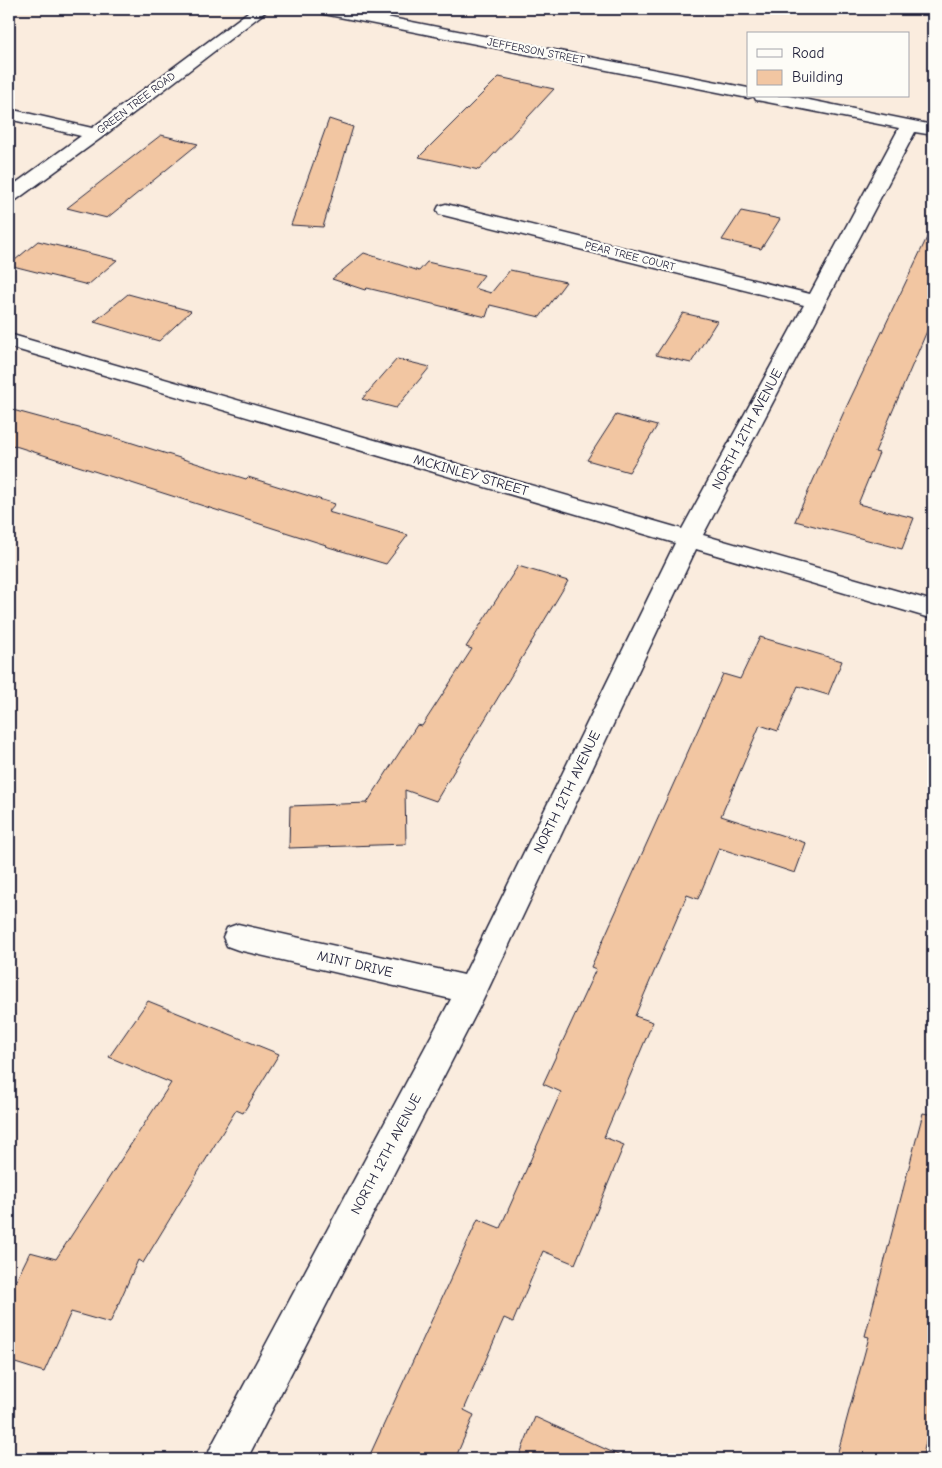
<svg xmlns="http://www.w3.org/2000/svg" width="942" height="1468" viewBox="0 0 942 1468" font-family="'Comic Neue',sans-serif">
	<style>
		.building { fill: #f2c6a2; stroke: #22223b }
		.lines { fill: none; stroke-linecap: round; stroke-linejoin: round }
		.minor-casing { stroke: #22223b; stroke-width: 3 }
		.minor { fill: #fdfcf7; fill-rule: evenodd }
		.labels { text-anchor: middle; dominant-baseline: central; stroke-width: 4.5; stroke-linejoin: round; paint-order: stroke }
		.far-street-label { font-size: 11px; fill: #22223b; stroke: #fdfcf7 }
		.street-label { font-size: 14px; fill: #22223b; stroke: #fdfcf7 }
	</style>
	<rect width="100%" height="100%" fill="#faecde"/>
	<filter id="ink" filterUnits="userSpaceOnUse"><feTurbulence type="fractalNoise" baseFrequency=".02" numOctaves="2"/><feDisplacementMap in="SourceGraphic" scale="10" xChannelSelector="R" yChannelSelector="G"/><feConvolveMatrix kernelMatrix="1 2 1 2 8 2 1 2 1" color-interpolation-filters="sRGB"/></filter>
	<g filter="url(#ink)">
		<g class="building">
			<polygon points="499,77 554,89 479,170 419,157"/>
			<polygon points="329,119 353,127 323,227 291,225"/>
			<polygon points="161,135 198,144 107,218 67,208"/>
			<polygon points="741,211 780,219 761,249 722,240"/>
			<polygon points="933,225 933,317 875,452 879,453 858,504 914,518 902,549 795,521 843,414"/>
			<polygon points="38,241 117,260 88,285 9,265"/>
			<polygon points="364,253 419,271 427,262 484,275 474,288 491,293 510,270 566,282 540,317 490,305 486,317 367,288 365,290 332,279"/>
			<polygon points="128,294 191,311 159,341 94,322"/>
			<polygon points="683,313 717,321 691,363 656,355"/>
			<polygon points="397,359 430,367 396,408 362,399"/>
			<polygon points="9,409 123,440 246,479 248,477 335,504 328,512 408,535 386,564 325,546 326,545 9,444"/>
			<polygon points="616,415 657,426 629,472 587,460"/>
			<polygon points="518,566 568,581 436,801 405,790 406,844 289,848 290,806 367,803 417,725 422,726 472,649 466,647"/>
			<polygon points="760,637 842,661 828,695 798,686 778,731 760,725 721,816 806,843 795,873 719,848 698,899 687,895 635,1016 653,1022 604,1137 624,1145 575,1264 543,1251 513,1322 504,1318 464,1410 474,1415 455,1459 368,1459 478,1219 500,1228 561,1092 543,1084 596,969 591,967 723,674 740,679"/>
			<polygon points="148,1001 279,1054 243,1113 236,1110 143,1263 138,1260 110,1323 71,1312 44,1372 9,1361 9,1295 30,1252 56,1259 171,1083 109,1057"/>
			<polygon points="923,1113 933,1115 933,1411 922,1459 836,1459 869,1337 865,1336"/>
			<polygon points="535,1417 627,1459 518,1459"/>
		</g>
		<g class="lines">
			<defs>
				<g id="minor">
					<polygon points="252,9 269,9 101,138 16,200 9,201 9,188 81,136 9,119 9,109 92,128"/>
					<polygon points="316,9 346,9 748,88 748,96 789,96 933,125 933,135 915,132 703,535 933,601 933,619 696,549 483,1000 247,1459 206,1459 212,1445 451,999 238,950 227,946 223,937 227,928 238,924 464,975 675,543 9,347 9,334 682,529 804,305 439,214 437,210 439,206 446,204 810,294 899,128 762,101 756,100 754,96 748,98 324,14 319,12"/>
				</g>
			</defs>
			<use href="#minor" class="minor-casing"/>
			<use href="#minor" class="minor"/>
		</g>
	</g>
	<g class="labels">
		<g class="far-street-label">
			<text transform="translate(536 51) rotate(11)">JEFFERSON STREET</text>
			<text transform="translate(136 103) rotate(-37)">GREEN TREE ROAD</text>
			<text transform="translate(630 256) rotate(14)">PEAR TREE COURT</text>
		</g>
		<g class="street-label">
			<text transform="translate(747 429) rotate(-62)">NORTH 12TH AVENUE</text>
			<text transform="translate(471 475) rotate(16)">MCKINLEY STREET</text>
			<text transform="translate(567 792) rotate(-64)">NORTH 12TH AVENUE</text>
			<text transform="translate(355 964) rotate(13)">MINT DRIVE</text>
			<text transform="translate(386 1154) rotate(-62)">NORTH 12TH AVENUE</text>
		</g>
	</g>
	<rect width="942" height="1468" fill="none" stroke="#fdfcf7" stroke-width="30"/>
	<rect x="15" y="15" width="912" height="1438" fill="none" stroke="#22223b" stroke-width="2" filter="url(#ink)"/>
	<rect x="747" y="32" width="162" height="65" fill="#fdfcf7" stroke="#a5a5ac"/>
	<rect x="757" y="49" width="25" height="8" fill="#fdfcf7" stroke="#a5a5ac"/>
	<text x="792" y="58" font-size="15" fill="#22223b">Road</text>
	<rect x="757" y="70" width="25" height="15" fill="#f2c6a2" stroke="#a5a5ac"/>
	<text x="792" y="82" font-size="15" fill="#22223b">Building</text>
</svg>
